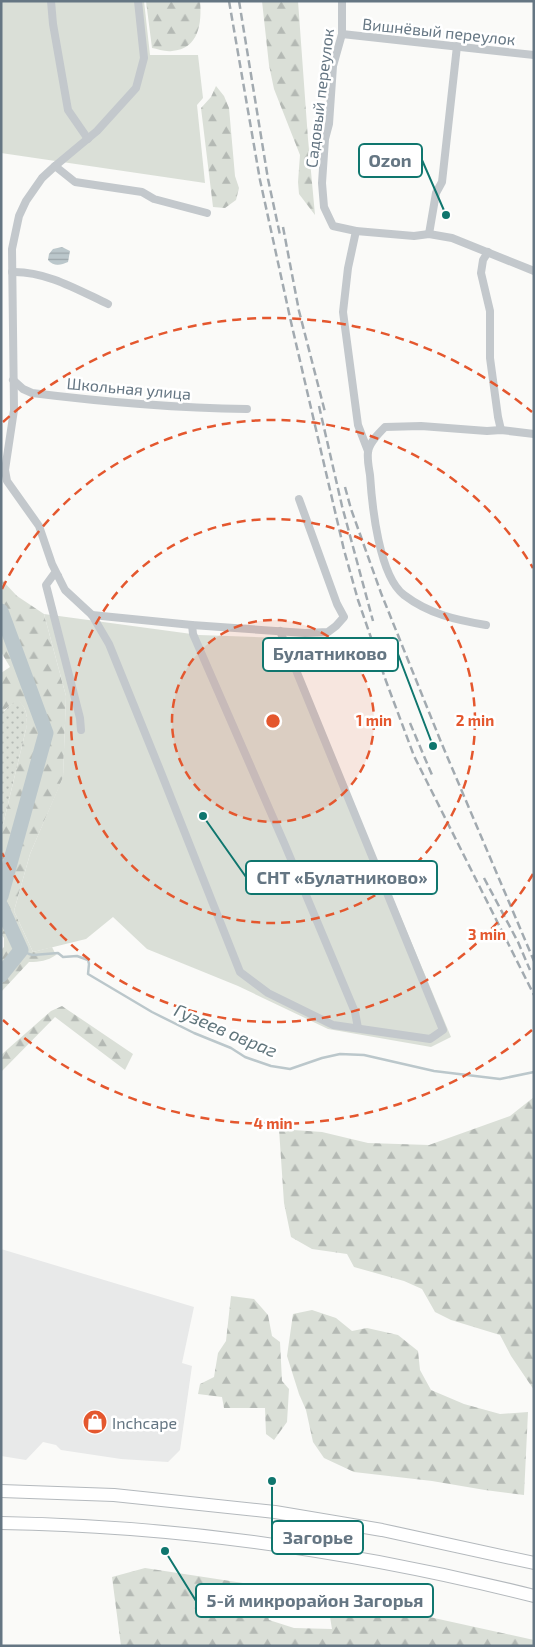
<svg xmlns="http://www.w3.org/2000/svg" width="535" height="1647" viewBox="0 0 535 1647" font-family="'Exo 2',sans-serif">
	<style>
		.built { fill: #e8e9e9 }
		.grass { fill: url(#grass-dots) }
		.forest { fill: url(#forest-firs) }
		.garden { fill: #dadfd7 }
		.water { fill: url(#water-rules) }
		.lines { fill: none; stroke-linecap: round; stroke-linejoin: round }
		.stream { stroke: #bbc7cb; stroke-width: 2.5 }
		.river { stroke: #bbc7cb; stroke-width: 15 }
		.trunk-casing { stroke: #b4b9bd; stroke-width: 14 }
		.minor { stroke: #c3c8cc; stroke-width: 8 }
		.trunk { stroke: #fff; stroke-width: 12 }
		.rail { stroke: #a2aab0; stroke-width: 2.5; stroke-dasharray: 8 4; stroke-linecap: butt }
		.ring { fill: none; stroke: #e4572e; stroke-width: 2.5; stroke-dasharray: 9 6 }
		.labels { text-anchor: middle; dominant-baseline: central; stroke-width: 5; stroke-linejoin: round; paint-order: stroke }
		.street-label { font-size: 16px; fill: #657683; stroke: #fff }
		.poi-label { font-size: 16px; fill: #657683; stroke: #fff; text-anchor: start }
		.water-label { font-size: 18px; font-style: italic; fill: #60757c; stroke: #fff }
		.centre { fill: #e4572e; stroke: #fff; stroke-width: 2.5 }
		.ring-label { font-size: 15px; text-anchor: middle; font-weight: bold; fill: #e4572e; stroke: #fff; stroke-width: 5; stroke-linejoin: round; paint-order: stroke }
		.leader { fill: none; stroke: #0f766e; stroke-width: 2 }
		.callout-dot { fill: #0f766e; stroke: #fff; stroke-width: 2 }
		.callout { fill: #fff; stroke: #0f766e; stroke-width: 2 }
		.callout-label { font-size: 18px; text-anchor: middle; font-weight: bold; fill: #657683 }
	</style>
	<defs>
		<pattern id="grass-dots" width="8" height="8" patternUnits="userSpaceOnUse" patternTransform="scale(1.25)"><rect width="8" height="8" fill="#dadfd7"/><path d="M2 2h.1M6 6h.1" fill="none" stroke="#b4b9b4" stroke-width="1.8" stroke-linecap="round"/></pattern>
		<pattern id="forest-firs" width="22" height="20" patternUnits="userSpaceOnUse" patternTransform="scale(1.25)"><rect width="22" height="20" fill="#dadfd7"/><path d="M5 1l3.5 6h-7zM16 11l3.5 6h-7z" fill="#b4b9b4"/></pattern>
		<pattern id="water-rules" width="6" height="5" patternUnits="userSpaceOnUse" patternTransform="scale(1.25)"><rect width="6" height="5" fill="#bbc7cb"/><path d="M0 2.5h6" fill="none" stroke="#9ca6aa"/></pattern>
	</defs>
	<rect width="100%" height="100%" fill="#fafaf8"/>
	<polygon class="built" points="1,1249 194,1307 182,1363 192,1366 180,1450 168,1462 121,1459 61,1450 56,1445 43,1442 26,1460 1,1456"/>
	<path class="grass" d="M17 699C26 707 27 713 27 725L1 833V708L4 711Z"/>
	<g class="forest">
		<path d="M146 1H200C202 23 199 49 172 51 165 52 158 49 152 48Z"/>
		<polygon points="262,1 298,1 308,139 315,215 299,194 298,182 300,155 274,89 269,65"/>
		<polygon points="216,86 224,96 229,108 235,176 239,188 236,200 225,208 213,207 201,108 211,97"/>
		<path d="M1 579 17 596 44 614 66 696 63 778 30 854 14 911 33 952 52 947 56 955C47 961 40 962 29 962L1 992V950L4 947V938L1 934V833L27 725C27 713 26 707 17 700L3 711 1 708V673L10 667 1 652Z"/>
		<polygon points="62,1006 133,1054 125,1070 55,1017 1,1072 1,1055 51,1011"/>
		<polygon points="534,1097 534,1390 511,1356 500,1335 451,1320 435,1312 422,1289 404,1281 354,1267 347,1254 312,1249 291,1237 284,1203 279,1129 322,1132 368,1143 429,1145 510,1116"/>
		<polygon points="231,1296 254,1299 268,1315 272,1336 280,1342 282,1381 289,1389 287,1422 274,1440 266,1434 265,1408 224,1408 222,1397 198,1394 200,1384 214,1377 218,1353 226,1341"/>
		<polygon points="312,1310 336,1318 352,1331 367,1328 398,1335 418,1351 420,1370 431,1390 464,1404 500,1414 528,1412 524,1495 485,1490 432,1481 354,1472 324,1458 313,1442 306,1410 299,1394 287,1356 293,1314"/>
		<polygon points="145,1568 243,1583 261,1594 269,1620 294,1628 332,1629 330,1617 334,1596 534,1640 534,1646 121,1646 112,1577"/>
	</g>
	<g class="garden">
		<polygon points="1,1 144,1 150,55 198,55 203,98 197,105 205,183 1,153"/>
		<polygon points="44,614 199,635 282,638 285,640 451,1037 431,1047 328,1029 238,986 147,949 113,917 86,939 33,952 14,911 30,854 63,777 66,696"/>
	</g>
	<path class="water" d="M62 247 70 251 68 262C61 265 54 267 48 260L49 254 53 249Z"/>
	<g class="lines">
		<polyline class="stream" points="21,950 29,954 33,955 58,953 63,957 77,956 88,960 89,964 88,974 152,1012 194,1033 231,1048 245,1057 271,1066 290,1069 322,1058 340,1054 364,1055 434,1071 500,1079 534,1072"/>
		<g class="river">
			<polyline points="1,611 46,733 1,896"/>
			<polyline points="1,906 21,950 1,975"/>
		</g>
		<defs>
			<g id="trunk">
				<polyline points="1,1491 114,1495 275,1512 382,1530 534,1563"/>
				<path d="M1 1523C181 1526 360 1552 534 1596"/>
			</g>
		</defs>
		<use href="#trunk" class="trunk-casing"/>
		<g class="minor">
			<polyline points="51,1 53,24 68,110 88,139"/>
			<polyline points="138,1 144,58 136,88 97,131 55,166 42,178 26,201 19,216 12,249 14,410 5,470 7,481 39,526 52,564 65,590 92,615 109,644 160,770 240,972 268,993 333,1025 430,1039 443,1030 280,631"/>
			<polyline points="342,1 342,34 333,66 329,124 325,139 322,183 324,207 333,226 356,231 414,236 429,234 452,238 534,271"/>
			<polyline points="342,34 534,55"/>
			<polyline points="55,166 75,182 142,192 154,199 207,213"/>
			<polyline points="356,231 348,268 343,312 358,425 368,451"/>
			<polyline points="429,234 436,193 442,182 457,46"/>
			<polyline points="488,252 483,260 481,273 490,311 490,358 498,417 501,430"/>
			<path d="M12 272C46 271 78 290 108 304"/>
			<path d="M13 380 23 389 32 393C104 402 175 408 247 409"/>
			<polyline points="58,576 54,574 46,585 80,718 81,730"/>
			<polyline points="92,615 192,625 305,633 328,632 336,626 344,617 337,604 299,499"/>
			<polyline points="192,625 193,634 285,845 355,1012 358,1028"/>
			<path d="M486 625C456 620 429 614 404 595 379 576 372 506 370 475 369 468 367 460 368 452 369 443 378 434 385 427L421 426 487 431 501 430 534 434"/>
		</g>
		<use href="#trunk" class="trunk"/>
		<g class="rail">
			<polyline points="229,1 260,180 291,322 344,550 358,600 386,681 414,756 534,995"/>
			<polyline points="239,1 268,179 280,235"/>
			<polyline points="283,227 299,311 325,412"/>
			<polyline points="319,406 342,506 373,621"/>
			<polyline points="345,487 351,509 381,593 441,742 534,961"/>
			<polyline points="410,723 432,775"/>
			<polyline points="484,878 518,942 530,970"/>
		</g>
	</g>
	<circle cx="273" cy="721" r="101" fill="#e4572e" fill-opacity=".12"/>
	<g class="ring">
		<circle cx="273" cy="721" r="101"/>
		<circle cx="273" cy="721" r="202"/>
		<path d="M533 874A302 302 0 0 1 2 853M2 589A302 302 0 0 1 533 568"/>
		<path d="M532 1030A403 403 0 0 1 3 1020M3 422A403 403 0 0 1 532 412"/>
	</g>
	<defs>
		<symbol id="shop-disc" viewBox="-11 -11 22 22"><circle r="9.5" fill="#e4572e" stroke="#fff"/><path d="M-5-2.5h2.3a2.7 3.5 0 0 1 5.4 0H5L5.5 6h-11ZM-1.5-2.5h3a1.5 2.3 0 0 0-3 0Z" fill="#fff"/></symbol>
	</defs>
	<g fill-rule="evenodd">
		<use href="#shop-disc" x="81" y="1408" width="28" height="28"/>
	</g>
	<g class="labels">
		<g class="street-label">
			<text transform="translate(439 31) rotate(6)">Вишнёвый переулок</text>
			<text transform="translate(319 98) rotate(-83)">Садовый переулок</text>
			<text transform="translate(129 388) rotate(5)">Школьная улица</text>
		</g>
		<g class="poi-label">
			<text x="112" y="1422">Inchcape</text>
		</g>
		<g class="water-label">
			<text transform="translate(226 1030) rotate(23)">Гузеев овраг</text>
		</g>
	</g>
	<circle cx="273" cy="721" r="8" class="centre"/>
	<g class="ring-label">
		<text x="374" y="726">1 min</text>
		<text x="475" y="726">2 min</text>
		<text x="487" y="940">3 min</text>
		<text x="273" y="1129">4 min</text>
	</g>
	<path class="leader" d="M446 215L422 160M433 746L398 654M203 816L246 877M272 1481L272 1538M165 1551L196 1601"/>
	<g class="callout-dot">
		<circle cx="446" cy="215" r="5"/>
		<circle cx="433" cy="746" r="5"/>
		<circle cx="203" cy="816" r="5"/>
		<circle cx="272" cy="1481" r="5"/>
		<circle cx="165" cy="1551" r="5"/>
	</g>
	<g class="callout">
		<rect x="359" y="144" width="63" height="33" rx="5"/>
		<rect x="263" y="638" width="135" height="33" rx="5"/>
		<rect x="246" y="861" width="191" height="33" rx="5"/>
		<rect x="272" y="1521" width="91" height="33" rx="5"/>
		<rect x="196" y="1584" width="237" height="33" rx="5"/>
	</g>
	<g class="callout-label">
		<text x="390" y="167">Ozon</text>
		<text x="330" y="660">Булатниково</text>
		<text x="342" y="884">СНТ «Булатниково»</text>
		<text x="318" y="1544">Загорье</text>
		<text x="315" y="1607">5-й микрорайон Загорья</text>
	</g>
	<rect width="535" height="1647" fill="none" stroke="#657683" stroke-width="5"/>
</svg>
